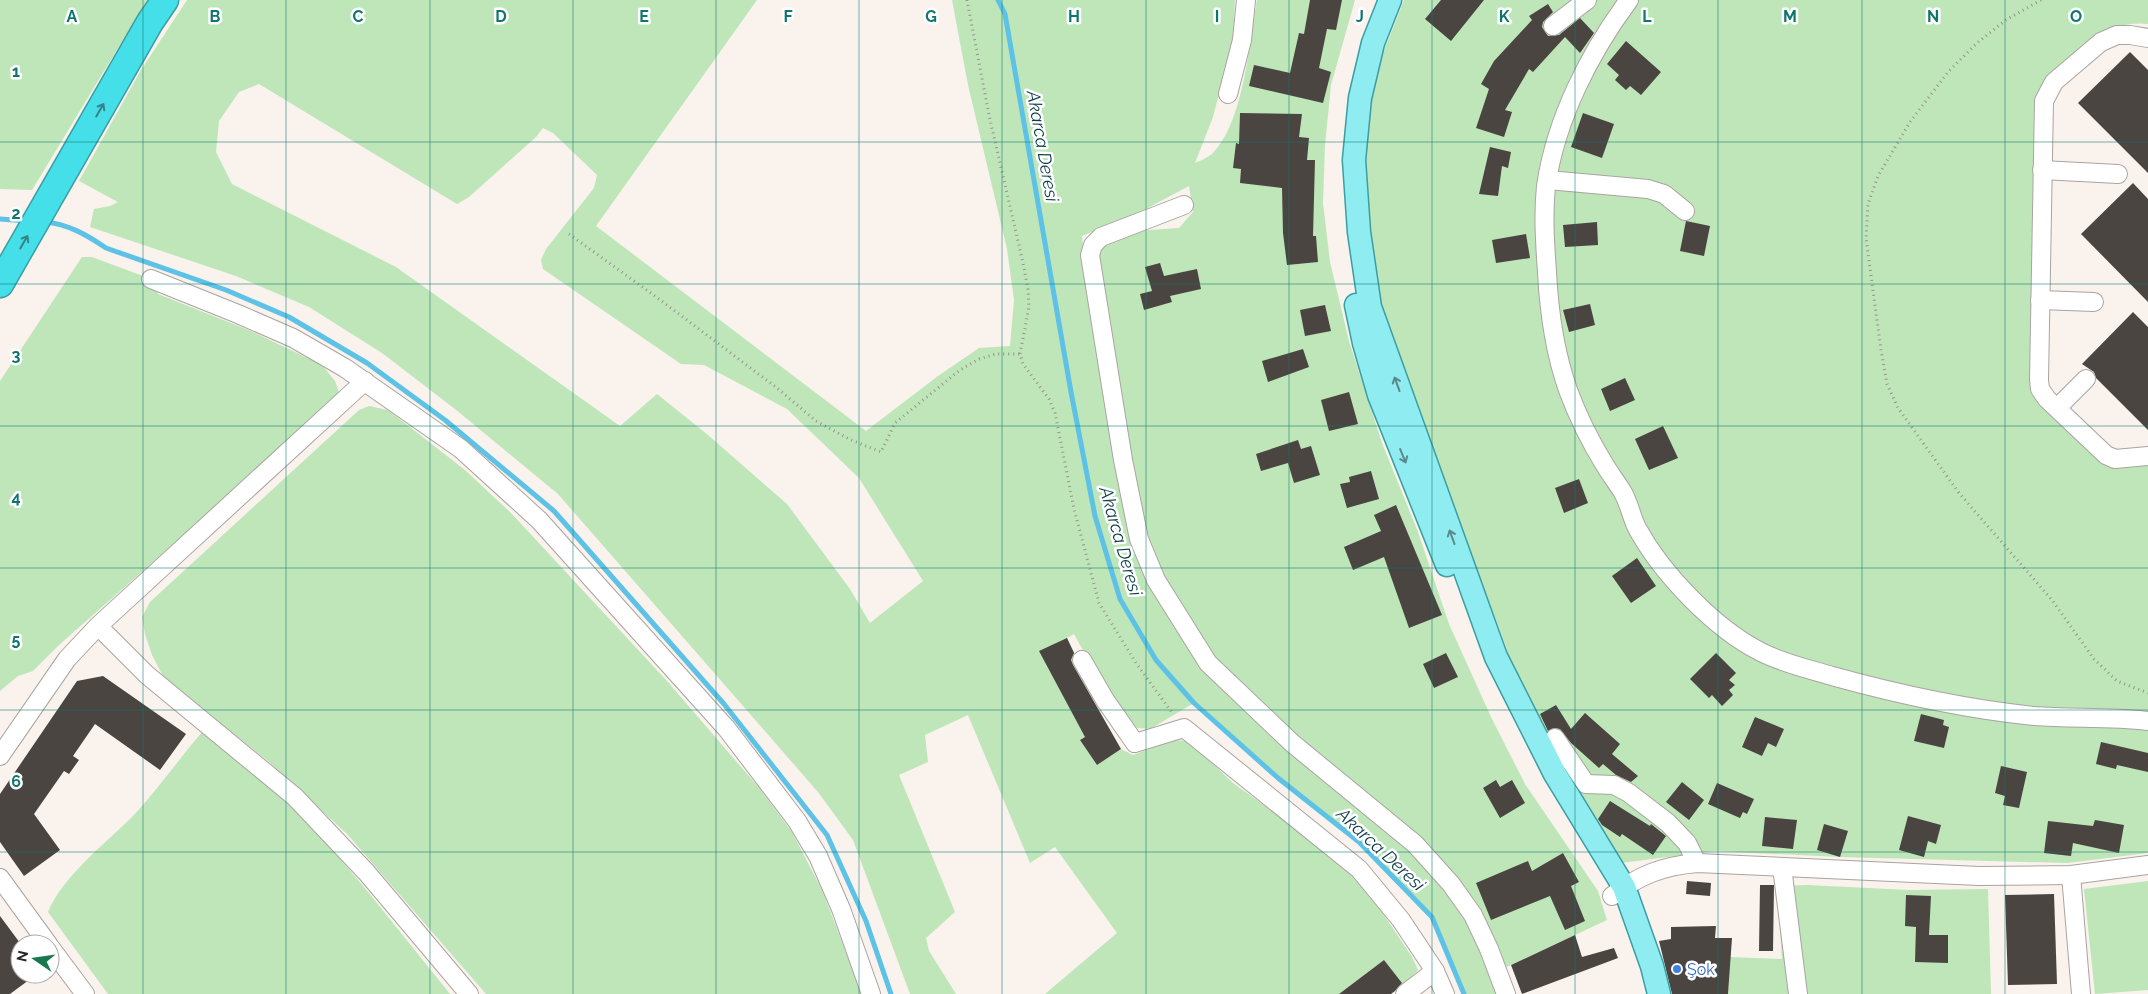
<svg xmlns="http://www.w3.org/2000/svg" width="2148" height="994" viewBox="0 0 2148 994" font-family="Raleway,sans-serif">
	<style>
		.green { fill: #bee6b9; fill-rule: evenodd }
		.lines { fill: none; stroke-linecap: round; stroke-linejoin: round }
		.stream { stroke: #5dc2e6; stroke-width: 5 }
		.building { fill: #4a4541 }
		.minor-casing { stroke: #aaa4a0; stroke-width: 20 }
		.major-casing { stroke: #3a9ea3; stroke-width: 25 }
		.highway-casing { stroke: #3a9ea3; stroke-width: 29 }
		.path { stroke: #97928f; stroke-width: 3; stroke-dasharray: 1 4; stroke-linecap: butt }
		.minor { stroke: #fff; stroke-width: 18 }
		.major { stroke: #8fecf1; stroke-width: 22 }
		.highway { stroke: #44dfe8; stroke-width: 26 }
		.oneway { stroke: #368286 }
		.oneway2 { stroke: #5c898a }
		.grid { fill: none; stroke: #0f766e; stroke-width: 1; stroke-opacity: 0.55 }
		.shop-dot { fill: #3f7fe0; stroke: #fff; stroke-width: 2 }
		.labels { text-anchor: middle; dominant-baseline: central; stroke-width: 5; stroke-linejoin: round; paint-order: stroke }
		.shop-label { font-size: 16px; fill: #366cbe; stroke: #fff; text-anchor: start }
		.water-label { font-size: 18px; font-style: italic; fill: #0c3b4a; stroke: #fff }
		.grid-label { font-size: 16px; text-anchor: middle; font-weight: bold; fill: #0f766e; stroke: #fff; stroke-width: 5; stroke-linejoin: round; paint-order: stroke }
	</style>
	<rect width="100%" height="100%" fill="#f9f2ed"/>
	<g class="green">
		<polygon points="0,0 147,0 32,190 0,189"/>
		<path d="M187 0H757L596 226 866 431 938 376 979 348 1010 346 1014 300 1007 249 968 85 952 0H1235L1233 40 1213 117 1195 163C1200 161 1207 158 1212 154 1244 122 1249 44 1257 0H1355L1331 85 1325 145 1323 203 1330 262 1349 341 1382 443 1418 532 1449 624 1491 717 1525 784 1598 891 1607 920 1502 969 1482 918 1339 774 1211 658 1160 578 1143 534 1097 253C1113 229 1153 230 1179 228L1193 212 1189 186 1140 212 1082 236 1087 282 1134 537 1205 665 1440 880 1467 918 1498 994H1464L1432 917 1359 842 1278 778 1194 703 1150 729 1138 728 1128 725 1095 672 1074 634 1067 638 1094 691 1093 701 1104 721 1105 724 1080 740 1097 765 1121 749 1133 755 1174 740 1189 741 1233 783 1340 860 1372 897 1412 957 1418 970 1403 985 1384 960 1339 994H1045L1117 933 1055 847 1030 863 968 715 925 735 928 762 899 775 955 912 926 938 929 951 956 994H910L853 840 818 792 558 494 455 409 382 353 309 307 236 276 90 227 94 209 110 206 118 202 79 181 141 70ZM259 84 457 204 469 197 536 137 543 128 553 133 597 175 594 188 546 249 541 260 543 269 681 364 704 365 787 409 859 478 923 581 870 623 850 589 787 504 708 435 657 394 620 426 396 267 232 184 216 152 219 121 239 92Z"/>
		<path d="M1404 0H2148V24C2134 22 2119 25 2106 31 2099 35 2093 41 2087 46 2068 60 2047 73 2038 95L2032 393 2111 467 2148 464V853L2067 863 1840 857 1714 851 1621 863 1596 826 1521 691 1500 630 1442 478 1396 365 1374 283 1363 172 1367 128 1374 76Z"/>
		<polygon points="82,257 92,257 151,279 158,294 251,331 322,365 335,381 339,392 324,411 59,645 33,671 18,676 0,691 0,381"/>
		<polygon points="369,406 388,410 465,470 511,513 667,681 760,789 792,832 822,890 862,994 486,994 347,834 268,761 165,680 152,655 145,634 142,617 150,602 359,410"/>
		<path d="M202 732 305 818 364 887 450 994H108L48 912C62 877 107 842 134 815 158 789 179 759 202 732Z"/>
		<polygon points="2148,881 2148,990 2095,994 2084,889"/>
		<polygon points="1807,885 1909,890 1988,889 1991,994 1728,994 1730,957 1782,959 1777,886"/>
	</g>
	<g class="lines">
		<g class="stream">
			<polyline points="998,0 1005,14 1071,392 1095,516 1120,599 1156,660 1194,703 1278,778 1359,842 1432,917 1464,994"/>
			<polyline points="0,219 27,221"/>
			<path d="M45 222C68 224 87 235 106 248L226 290 289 317 367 363 445 420 554 511 724 704 827 835 866 921 891 994"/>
		</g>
	</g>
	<g class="building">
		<polygon points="1310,0 1342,0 1336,30 1327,29 1319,68 1331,72 1323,103 1249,86 1254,65 1290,73 1299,33 1304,34"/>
		<polygon points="1441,0 1484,0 1451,41 1425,19"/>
		<polygon points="1548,4 1553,12 1543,22 1542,27 1548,36 1559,35 1580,18 1594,33 1580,53 1565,37 1533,72 1529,69 1505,110 1512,112 1504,137 1476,128 1489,89 1481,84 1494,61 1532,20 1529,16"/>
		<polygon points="1626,41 1661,72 1641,95 1630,86 1626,90 1615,80 1619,75 1607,64"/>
		<polygon points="2130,52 2148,70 2148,173 2078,103"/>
		<polygon points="1240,113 1302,114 1299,137 1309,138 1307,160 1315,160 1313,236 1316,236 1318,262 1287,265 1283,233 1282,188 1240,183 1241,169 1233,168 1236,143 1239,144"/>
		<polygon points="1583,113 1614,124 1602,158 1571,147"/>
		<polygon points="1490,147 1511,152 1508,168 1502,166 1498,196 1479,194"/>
		<polygon points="2133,183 2148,199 2148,302 2081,234"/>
		<polygon points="1686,221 1710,226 1704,256 1680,251"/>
		<polygon points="1597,222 1598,245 1565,247 1563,225"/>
		<polygon points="1526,234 1530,258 1496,263 1492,240"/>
		<polygon points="1160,263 1164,276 1197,269 1201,289 1170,296 1172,302 1144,310 1140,294 1152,291 1145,267"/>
		<polygon points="1590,304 1595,325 1569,332 1563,310"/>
		<polygon points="1325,305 1331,331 1305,336 1300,310"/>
		<polygon points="2133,312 2148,327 2148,430 2096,378 2094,372 2082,364"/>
		<polygon points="1303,349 1309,367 1268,382 1262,361"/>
		<polygon points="1625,378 1635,400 1610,411 1601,389"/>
		<polygon points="1349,392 1358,424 1329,431 1321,400"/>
		<polygon points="1663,426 1678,458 1649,470 1635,439"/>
		<polygon points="1298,440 1301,449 1311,446 1320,475 1294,483 1288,463 1261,471 1256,454"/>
		<polygon points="1371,471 1379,499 1347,508 1340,484 1350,482 1349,477"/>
		<polygon points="1579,479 1588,503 1564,513 1555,488"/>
		<polygon points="1396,505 1442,615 1409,628 1384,557 1353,570 1344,547 1381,531 1374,515"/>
		<polygon points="1637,558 1656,586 1631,603 1612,576"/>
		<polygon points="1067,638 1074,653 1071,660 1073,665 1121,749 1097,765 1080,740 1085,737 1039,651"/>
		<polygon points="1446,653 1458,677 1434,688 1423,664"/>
		<polygon points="1716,653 1736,673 1729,680 1735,685 1729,690 1733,695 1722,706 1712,695 1709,698 1690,679"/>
		<polygon points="103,676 186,734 160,770 95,724 73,756 79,760 69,774 64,771 34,814 60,850 24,876 0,842 0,794 77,681"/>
		<polygon points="1556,705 1571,729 1585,713 1620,744 1612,754 1638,776 1631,782 1616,775 1603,764 1599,768 1571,743 1560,729 1554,728 1548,731 1540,714"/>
		<polygon points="1921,714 1944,720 1943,725 1949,727 1944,748 1914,741"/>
		<polygon points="1755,717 1784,729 1776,747 1768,743 1762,756 1742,747"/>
		<polygon points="2101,742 2148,753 2148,772 2117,765 2116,769 2096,764"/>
		<polygon points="2001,766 2027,772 2019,808 2003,805 2005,796 1995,793"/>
		<polygon points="1496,780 1500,787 1512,780 1525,803 1500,818 1483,788"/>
		<polygon points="1682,782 1704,800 1689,820 1666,802"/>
		<polygon points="1717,783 1754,799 1747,814 1743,812 1740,818 1708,804"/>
		<polygon points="1610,801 1650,826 1651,824 1666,836 1653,855 1622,834 1620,837 1602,825 1598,819"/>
		<polygon points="1908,816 1941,825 1936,844 1928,841 1924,857 1899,850"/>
		<polygon points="1765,817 1797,820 1793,849 1762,846"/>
		<polygon points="2095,820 2124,825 2119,853 2073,843 2071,856 2044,853 2048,821 2093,826"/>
		<polygon points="1824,824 1848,831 1840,857 1817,850"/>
		<polygon points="1563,853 1579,882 1571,886 1585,921 1565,930 1550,896 1491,920 1476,883 1528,861 1532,871"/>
		<polygon points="1687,881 1711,883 1710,896 1686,894"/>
		<polygon points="1760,885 1774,885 1773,951 1759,951"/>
		<polygon points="2054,894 2057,984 2008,985 2005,895"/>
		<polygon points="1906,895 1931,896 1929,935 1948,935 1948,963 1915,962 1916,927 1905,926"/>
		<polygon points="0,916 20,943 20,974 37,974 10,994 0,994"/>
		<polygon points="1716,926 1715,938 1732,938 1728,994 1672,994 1659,941 1671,939 1671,927"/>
		<polygon points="1575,935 1582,957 1614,948 1618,958 1522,994 1511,965"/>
		<polygon points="1384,960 1402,983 1395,991 1391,994 1339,994"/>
	</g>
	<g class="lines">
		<defs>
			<g id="minor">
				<path d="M1629 0C1589 54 1556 119 1546 186 1543 215 1545 244 1547 272 1549 312 1555 353 1568 390 1578 417 1591 443 1606 467 1611 475 1617 483 1622 491 1629 502 1631 516 1637 528 1662 574 1715 629 1761 652 1782 663 1809 669 1832 676 1897 694 1966 709 2034 716 2072 719 2110 716 2148 721"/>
				<polyline points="1553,26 1587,0"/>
				<polyline points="2148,38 2130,35 2117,35 2101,42 2054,82 2044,101 2039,380 2040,389 2047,399 2106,455 2115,459 2148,456"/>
				<polyline points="1228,94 1242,40 1246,0"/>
				<polyline points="2042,170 2118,174"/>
				<polyline points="1548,180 1648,189 1664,194 1685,211"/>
				<polyline points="1184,205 1101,237 1093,245 1090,255 1123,460 1139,539 1156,580 1208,663 1292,743 1415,844 1451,884 1473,915 1489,949 1506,994"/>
				<polyline points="151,279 238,314 293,338 345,368 461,449 539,520 727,729 797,821 818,856 841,909 871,994"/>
				<polyline points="2040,300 2094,302"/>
				<polyline points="2057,408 2086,379"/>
				<polyline points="98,626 147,675 295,797 367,873 469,994"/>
				<polyline points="1082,660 1105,700 1135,743 1184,728 1359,869 1401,920 1435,971 1445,994"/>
				<polyline points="1555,738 1586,784 1614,785 1629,793 1668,823 1687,843 1697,863"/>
				<polyline points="0,756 67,659 98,626 365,381"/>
				<polyline points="1782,867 1798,994"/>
				<polyline points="2071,875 2081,994"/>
				<polyline points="0,878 48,944"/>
				<path d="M1612 896C1639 875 1663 866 1697 863L1979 876 2071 875 2148 865"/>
				<polyline points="50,947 85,994"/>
				<polyline points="1405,994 1435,971"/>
			</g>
			<g id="major">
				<polyline points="1390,0 1373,43 1360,98 1354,160 1359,232 1370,307 1496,657 1555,774 1624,887 1652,966 1659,994"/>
				<polyline points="1356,305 1364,343 1379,395 1447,565"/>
			</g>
			<polyline id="highway" points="0,284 150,22 165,0"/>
		</defs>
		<use href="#minor" class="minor-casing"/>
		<use href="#major" class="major-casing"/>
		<use href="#highway" class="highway-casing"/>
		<g class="path">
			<polyline points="967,0 989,115 1023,263 1028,289 1029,307 1020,354 1023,364 1049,399 1055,413 1074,509 1099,603 1136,663 1173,714"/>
			<polyline points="2041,0 2006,20 1977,43 1948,72 1910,122 1878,176 1868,204 1866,238 1881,350 1887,384 1898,408 1959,493 2052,600 2094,659 2117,681 2148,693"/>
			<polyline points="569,234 659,299 777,388 816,421 851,440 881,452 895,423 960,370 979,359 996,354 1020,354"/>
		</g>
		<use href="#minor" class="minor"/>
		<use href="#major" class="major"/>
		<use href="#highway" class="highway"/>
	</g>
	<defs><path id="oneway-shaft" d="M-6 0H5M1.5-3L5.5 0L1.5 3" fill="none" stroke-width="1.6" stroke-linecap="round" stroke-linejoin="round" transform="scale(1.25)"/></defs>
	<g class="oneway">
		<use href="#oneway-shaft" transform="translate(100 110) rotate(-60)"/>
		<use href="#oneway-shaft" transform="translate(24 242) rotate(-60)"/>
	</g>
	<g class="oneway2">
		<use href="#oneway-shaft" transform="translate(1397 384) rotate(-110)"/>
		<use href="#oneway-shaft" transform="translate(1403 456) rotate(68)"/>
		<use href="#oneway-shaft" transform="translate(1452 537) rotate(-110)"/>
	</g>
	<path class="grid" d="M143 0V994M286 0V994M430 0V994M573 0V994M716 0V994M859 0V994M1002 0V994M1146 0V994M1289 0V994M1432 0V994M1575 0V994M1718 0V994M1862 0V994M2005 0V994M0 142H2148M0 284H2148M0 426H2148M0 568H2148M0 710H2148M0 852H2148"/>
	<circle class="shop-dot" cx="1677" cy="969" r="5"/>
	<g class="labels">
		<g class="shop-label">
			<text x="1687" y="969">Şok</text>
		</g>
		<g class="water-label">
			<text transform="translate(1043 146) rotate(80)">Akarca Deresi</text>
			<text transform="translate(1121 541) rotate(74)">Akarca Deresi</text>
			<text transform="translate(1381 849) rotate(43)">Akarca Deresi</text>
		</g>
	</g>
	<g class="grid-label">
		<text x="72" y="22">A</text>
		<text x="215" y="22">B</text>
		<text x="358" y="22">C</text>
		<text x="501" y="22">D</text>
		<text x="644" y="22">E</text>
		<text x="788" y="22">F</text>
		<text x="931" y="22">G</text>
		<text x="1074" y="22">H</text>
		<text x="1217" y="22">I</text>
		<text x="1360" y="22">J</text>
		<text x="1504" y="22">K</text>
		<text x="1647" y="22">L</text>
		<text x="1790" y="22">M</text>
		<text x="1933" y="22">N</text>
		<text x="2076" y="22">O</text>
		<text x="16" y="77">1</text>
		<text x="16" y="219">2</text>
		<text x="16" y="361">3</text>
		<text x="16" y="503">4</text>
		<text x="16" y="645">5</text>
		<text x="16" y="787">6</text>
	</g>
	<g transform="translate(35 959) rotate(283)"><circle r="24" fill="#ffffff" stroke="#a9a8a7"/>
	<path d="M0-4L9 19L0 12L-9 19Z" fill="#18784e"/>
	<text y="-8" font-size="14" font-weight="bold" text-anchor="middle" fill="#282624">N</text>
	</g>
</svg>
